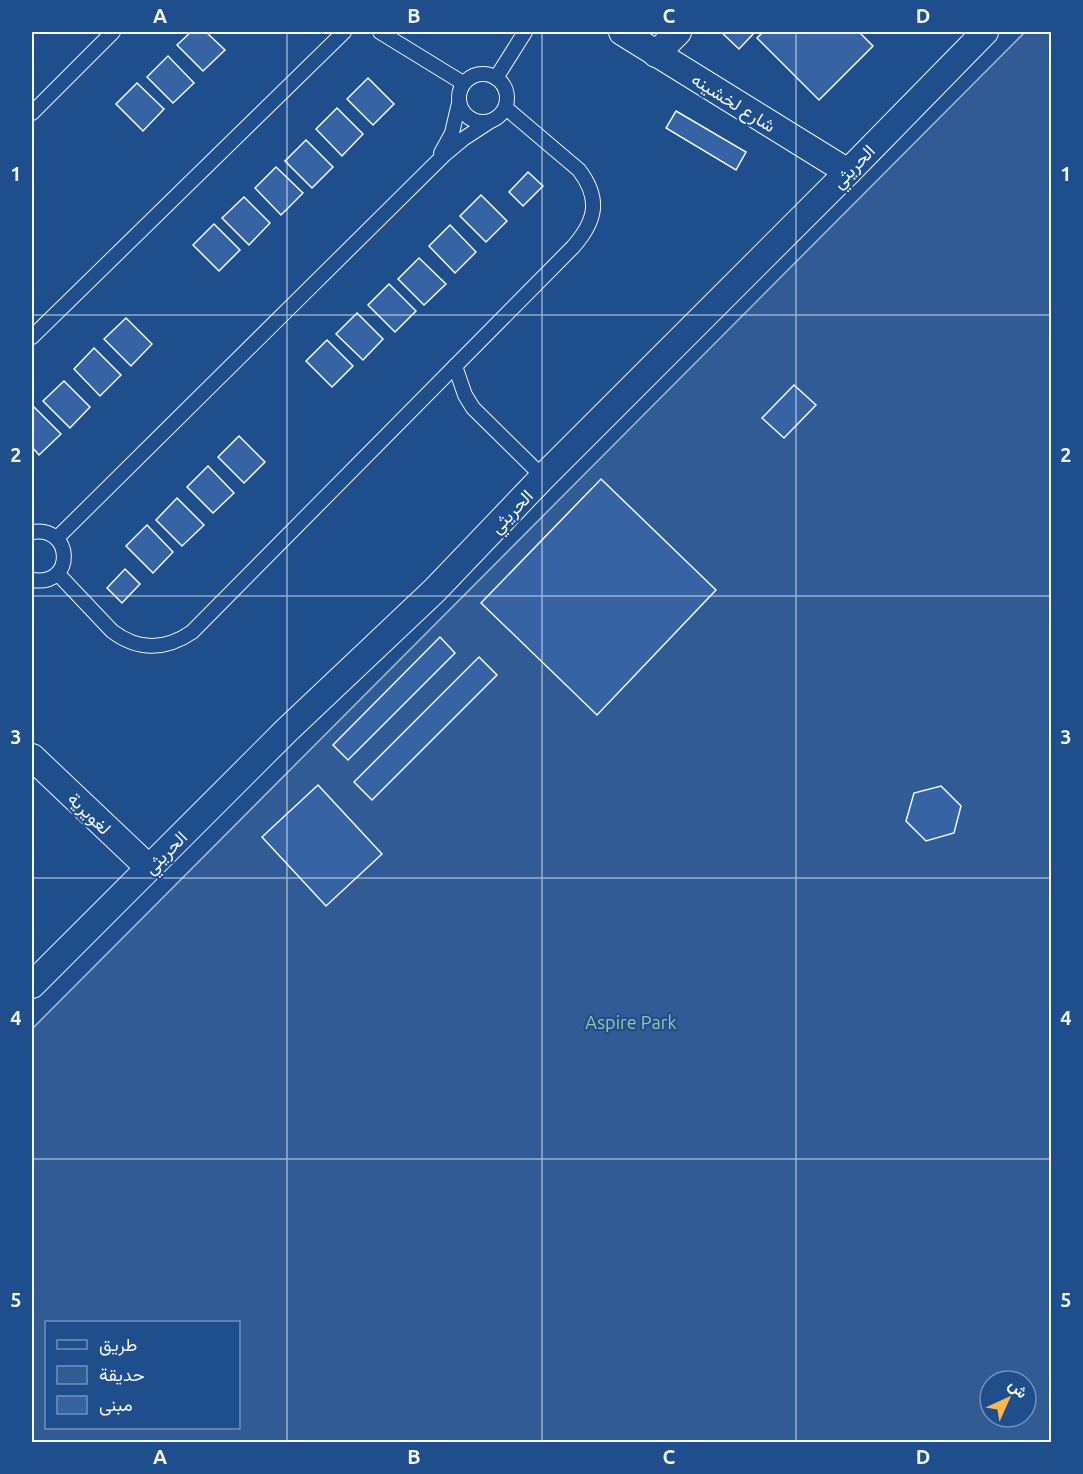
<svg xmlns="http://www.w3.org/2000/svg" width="1083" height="1474" viewBox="0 0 1083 1474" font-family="Ubuntu,Vazirmatn,sans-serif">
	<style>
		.green { fill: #305b95; stroke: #a8bbd7; stroke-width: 1.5; fill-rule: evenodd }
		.building { fill: #3563a3; stroke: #f2f6ff; stroke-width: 1.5 }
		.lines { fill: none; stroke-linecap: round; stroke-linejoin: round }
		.lane-casing { stroke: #f2f6ff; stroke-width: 16 }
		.street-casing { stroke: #f2f6ff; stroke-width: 28 }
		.lane { stroke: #1f4e8c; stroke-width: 14 }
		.street { stroke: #1f4e8c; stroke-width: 26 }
		.grid { fill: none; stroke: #f2f6ff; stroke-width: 1.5; stroke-opacity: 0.55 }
		.labels { text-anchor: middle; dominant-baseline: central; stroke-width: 4.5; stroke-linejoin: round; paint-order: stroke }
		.street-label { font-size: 18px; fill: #f2f6ff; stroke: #1f4e8c }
		.park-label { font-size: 18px; fill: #97c8a6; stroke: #1f4e8c }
		.neatline { fill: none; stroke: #f2f6ff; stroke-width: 2 }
		.grid-label { font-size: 20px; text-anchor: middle; font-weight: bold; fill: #f2f6ff }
	</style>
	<rect width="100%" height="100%" fill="#1f4e8c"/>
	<path class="green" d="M1025 32H1051V1442H32V1029ZM46 1322H238V1428H46ZM990 1381H1026V1417H990Z"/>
	<g class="building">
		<polygon points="191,32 206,32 225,50 203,71 177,45"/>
		<polygon points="721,32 755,32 739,49"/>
		<polygon points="763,32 859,32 873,46 819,100 757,38"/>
		<polygon points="168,56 194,83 173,103 147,77"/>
		<polygon points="368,78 394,104 373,125 347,99"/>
		<polygon points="137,83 164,109 143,131 116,104"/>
		<polygon points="337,108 363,134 342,156 316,129"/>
		<polygon points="676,111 746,152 736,170 666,128"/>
		<polygon points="306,140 333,167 312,188 285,161"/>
		<polygon points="276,167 303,193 281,215 255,188"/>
		<polygon points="528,172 543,186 523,206 509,192"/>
		<polygon points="481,195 507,221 486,242 460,216"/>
		<polygon points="244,197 270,223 249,245 222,218"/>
		<polygon points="214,224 240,250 219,271 193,245"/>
		<polygon points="450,225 476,252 455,273 429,246"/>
		<polygon points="419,258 446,284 424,305 398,279"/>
		<polygon points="389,284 416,311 395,332 368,305"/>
		<polygon points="357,313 383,339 363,360 336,334"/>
		<polygon points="126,318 152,344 131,366 104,339"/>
		<polygon points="327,340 353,366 332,387 306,361"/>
		<polygon points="94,348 121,375 100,396 74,369"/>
		<polygon points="64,381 90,407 70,428 43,401"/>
		<polygon points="794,385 816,405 784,438 762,418"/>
		<polygon points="34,407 61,434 39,455 32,447 32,410"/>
		<polygon points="239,436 265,462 244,483 218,457"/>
		<polygon points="208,466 234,493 213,513 187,487"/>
		<polygon points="601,479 716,590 597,715 481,603"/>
		<polygon points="177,498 204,525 182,546 156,520"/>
		<polygon points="147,525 173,552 153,573 126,546"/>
		<polygon points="125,569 140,584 122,603 107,588"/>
		<polygon points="440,637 455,653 348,760 333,745"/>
		<polygon points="479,657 497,675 372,800 354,782"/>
		<polygon points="318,785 382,854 326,906 262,837"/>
		<polygon points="941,786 961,806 954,833 926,841 906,821 914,793"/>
	</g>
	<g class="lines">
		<defs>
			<g id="lane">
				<polyline points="380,32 463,83"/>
				<circle cx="483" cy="98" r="24"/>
				<polyline points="496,78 525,32"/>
				<polyline points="32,113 113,32"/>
				<polyline points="441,153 452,133 459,103"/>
				<polyline points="32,337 344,32"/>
				<polyline points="455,366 465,395 473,408 543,477"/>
				<path d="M32 532C73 525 76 587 32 580"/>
				<polyline points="57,538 445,154 463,139 489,122"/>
				<path d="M58 574 112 631C138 651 166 650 192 632L573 247C596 221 601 199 579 170L506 108"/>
			</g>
			<g id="street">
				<polyline points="622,32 848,172"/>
				<polyline points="656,54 678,32"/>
				<polyline points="32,757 149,868"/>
				<polyline points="32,985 287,730 435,590 543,477 848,172 985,32"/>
			</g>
		</defs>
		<use href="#lane" class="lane-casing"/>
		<use href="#street" class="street-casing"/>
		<use href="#lane" class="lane"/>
		<use href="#street" class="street"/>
	</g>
	<path class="grid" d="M287 32V1442M542 32V1442M796 32V1442M32 315H1052M32 596H1052M32 878H1052M32 1159H1052"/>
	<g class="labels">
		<g class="street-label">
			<text transform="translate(734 102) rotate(32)">شارع لخشينه</text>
			<text transform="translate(853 166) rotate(-46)">الحريثي</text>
			<text transform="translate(511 511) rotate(-46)">الحريثي</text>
			<text transform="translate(90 813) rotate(44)">لغويرية</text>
			<text transform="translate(165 852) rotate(-45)">الحريثي</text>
		</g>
		<g class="park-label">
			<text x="631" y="1022">Aspire Park</text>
		</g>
	</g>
	<rect width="1083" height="1474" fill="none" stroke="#1f4e8c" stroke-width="66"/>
	<rect x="45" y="1321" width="195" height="108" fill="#1f4e8c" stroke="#7391ba" stroke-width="1.5"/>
	<rect x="57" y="1340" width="30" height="9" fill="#1f4e8c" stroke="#7391ba" stroke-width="1.5"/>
	<text x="99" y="1351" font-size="18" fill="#f2f6ff">طريق</text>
	<rect x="57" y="1366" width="30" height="18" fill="#305b95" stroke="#7391ba" stroke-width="1.5"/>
	<text x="99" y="1381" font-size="18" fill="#f2f6ff">حديقة</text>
	<rect x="57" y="1396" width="30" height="18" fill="#3563a3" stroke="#7391ba" stroke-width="1.5"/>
	<text x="99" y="1411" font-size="18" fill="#f2f6ff">مبنى</text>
	<g transform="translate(1008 1399) rotate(45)"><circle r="28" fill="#1f4e8c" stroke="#7391ba" stroke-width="1.5"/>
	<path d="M0-4.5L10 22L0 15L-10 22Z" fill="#ffb74d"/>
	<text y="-9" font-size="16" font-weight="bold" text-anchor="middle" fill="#f2f6ff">ش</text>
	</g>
	<rect x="33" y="33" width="1017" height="1408" class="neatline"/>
	<g class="grid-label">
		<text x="160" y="23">A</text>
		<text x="414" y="23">B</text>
		<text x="669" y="23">C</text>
		<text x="923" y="23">D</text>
		<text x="16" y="181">1</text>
		<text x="1066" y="181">1</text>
		<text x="16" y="462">2</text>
		<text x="1066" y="462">2</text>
		<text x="16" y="744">3</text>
		<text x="1066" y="744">3</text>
		<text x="16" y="1025">4</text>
		<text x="1066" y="1025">4</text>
		<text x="16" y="1307">5</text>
		<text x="1066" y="1307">5</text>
		<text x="160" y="1464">A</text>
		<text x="414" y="1464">B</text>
		<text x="669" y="1464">C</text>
		<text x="923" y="1464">D</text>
	</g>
</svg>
